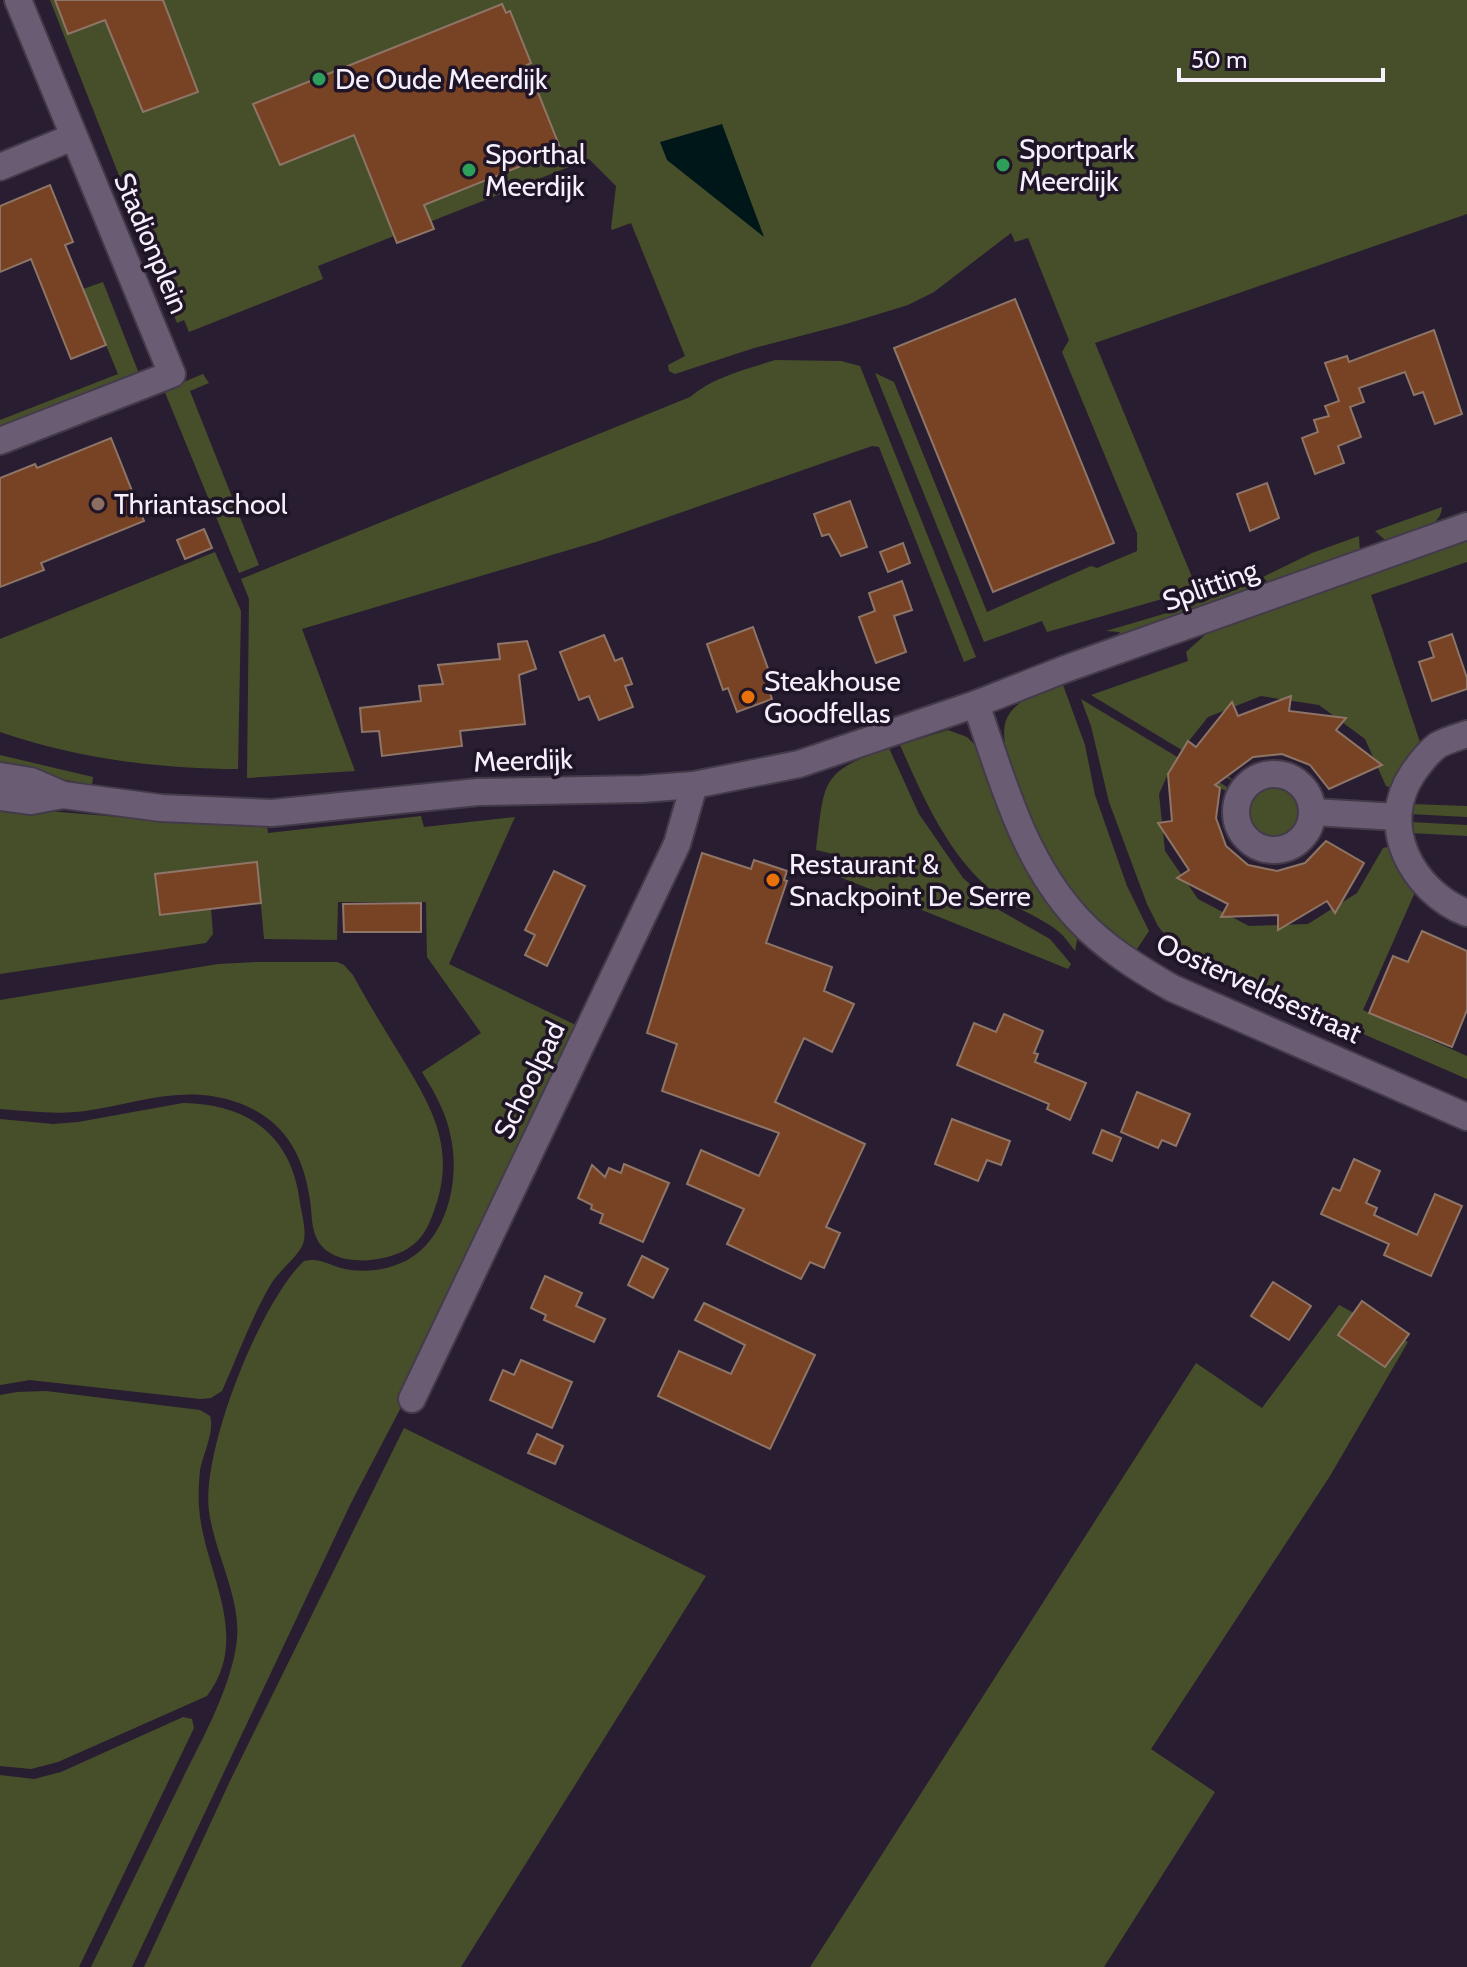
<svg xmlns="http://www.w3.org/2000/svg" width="1467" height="1967" viewBox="0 0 1467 1967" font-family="Cabin,sans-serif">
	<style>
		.green { fill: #474f2a }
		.water { fill: #001719 }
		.building { fill: #774324; stroke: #8e7567; stroke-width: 2 }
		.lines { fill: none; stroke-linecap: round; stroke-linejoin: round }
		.minor-casing { stroke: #433b4a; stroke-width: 30 }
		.minor { stroke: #6a5d73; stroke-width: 26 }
		.leisure-dot { fill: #2e9e5b; stroke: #1f1527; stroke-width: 3 }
		.education-dot { fill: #8d6e63; stroke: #1f1527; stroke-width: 3 }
		.food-dot { fill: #e8710a; stroke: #1f1527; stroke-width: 3 }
		.labels { text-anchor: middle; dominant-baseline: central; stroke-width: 7; stroke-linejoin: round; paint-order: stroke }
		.poi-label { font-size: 28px; fill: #f6effc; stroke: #1f1527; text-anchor: start }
		.street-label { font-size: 28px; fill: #f6effc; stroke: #1f1527 }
	</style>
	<rect width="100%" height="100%" fill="#291e31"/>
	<g class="green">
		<polygon points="50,0 1467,0 1467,214 1095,343 1197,589 1047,632 1042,621 984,642 875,373 894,382 987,612 1091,566 1097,568 1137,551 1137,533 1062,352 1069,340 1028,238 1015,242 1011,233 934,292 908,305 846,324 754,348 675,374 669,371 668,365 685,356 631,223 612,230 611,228 616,186 589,159 318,266 323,279 189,332 184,320 177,323"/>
		<polygon points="103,282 138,371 131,377 0,430 0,420 118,374 83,289"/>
		<path d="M775 360 841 361 860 366 976 657 964 662 879 447 872 446 599 541 302 629 355 771 247 778 249 599 241 579 690 397C713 377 747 369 775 360Z"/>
		<polygon points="203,374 209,383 190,391 259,565 239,573 164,390"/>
		<path d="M1442 507C1441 530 1404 538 1385 540L1375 531Z"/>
		<polygon points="1359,536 1360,552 1270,585 1263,577 1312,553"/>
		<polygon points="1467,540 1467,562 1371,595 1421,745 1394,789 1386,786 1365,739 1319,705 1261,696 1208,717 1188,742 1236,783 1091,695 1188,661 1186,652 1206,634"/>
		<path d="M215 552 241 611 238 769C159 769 75 758 0 732V639Z"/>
		<polygon points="1250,584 1248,591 1116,639 1120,632 1106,631 1184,608"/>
		<path d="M1063 685 1085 745 1095 795 1127 886 1149 931 1135 952C1115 935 1094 918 1077 897 1053 869 990 753 1007 718 1016 699 1044 689 1063 685Z"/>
		<polygon points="1081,699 1232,790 1231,793 1171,767 1159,794 1165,851 1198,899 1249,926 1308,924 1357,893 1383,848 1392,846 1416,890 1363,1010 1467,1056 1467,1079 1216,970 1173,945 1158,926 1147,904 1109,802 1091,726"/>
		<path d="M948 730 967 737 975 745 1005 827 1022 862 1057 914 1078 935 1075 951C1069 943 1063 934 1054 928 1036 915 1014 908 996 894 949 858 923 797 900 745Z"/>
		<path d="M889 748 919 814 963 878 999 910 1050 939 1071 964 1068 969 835 875 833 854 816 850C825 781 819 772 889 748Z"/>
		<polygon points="0,755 93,777 92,785 0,767"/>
		<circle cx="1274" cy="812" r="28"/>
		<polygon points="1411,804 1467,806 1467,817 1409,814"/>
		<path d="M0 807 203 824 267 825 268 833 421 816 424 827 515 817 449 964 582 1028 449 1289 408 1394 351 1503 132 1967H91C121 1905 151 1843 181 1782 202 1739 228 1694 236 1647 244 1602 215 1556 209 1511 201 1452 260 1302 304 1261 320 1257 330 1266 345 1269 359 1272 380 1271 393 1266 444 1251 461 1185 451 1138 447 1114 435 1093 422 1072L481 1033 427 957 426 902H338L337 940 264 939 257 863 156 874 160 915 211 908 213 934 206 943 0 974Z"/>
		<polygon points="1409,822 1467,825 1467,836 1410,833"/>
		<path d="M257 962H337L344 965 353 975C367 1001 383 1027 399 1053 429 1103 456 1144 436 1205 430 1223 424 1239 407 1249 384 1263 334 1268 318 1241 311 1229 312 1213 310 1200 303 1153 284 1120 239 1103 186 1083 138 1103 85 1111 56 1115 29 1111 0 1109V1000L218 964Z"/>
		<path d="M183 1103C249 1104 292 1136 300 1203 302 1216 308 1234 302 1246 297 1257 279 1271 271 1284 251 1318 238 1355 222 1391L211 1398 200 1399 30 1380 0 1385V1119L53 1124 78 1122Z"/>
		<polygon points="1339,1305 1408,1342 1330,1476 1151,1749 1215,1792 1104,1967 810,1967 1196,1363 1262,1408"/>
		<path d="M46 1391 200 1410 210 1416C215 1431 203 1454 200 1470 199 1482 198 1495 199 1507 203 1570 253 1635 207 1696L58 1762 31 1769 0 1766V1395L17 1392Z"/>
		<polygon points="404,1428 706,1576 461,1967 144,1967 230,1781"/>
		<polygon points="183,1717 192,1719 194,1728 79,1967 0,1967 0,1775 34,1779 61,1772"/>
	</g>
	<polygon class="water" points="722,124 764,237 667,160 660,142"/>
	<g class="building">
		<polygon points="55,0 163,0 198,92 143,112 105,20 68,34"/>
		<polygon points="502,4 506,13 510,11 531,63 527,65 561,150 424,205 434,229 397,243 354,135 280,165 253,104"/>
		<polygon points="50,185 73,242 65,245 106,345 71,359 31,259 0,272 0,206"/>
		<polygon points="1015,299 1114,543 993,592 894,348"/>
		<polygon points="1434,330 1462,414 1435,424 1423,392 1414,395 1405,372 1359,388 1364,402 1350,407 1361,437 1338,446 1344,463 1315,474 1302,438 1318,432 1314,420 1329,416 1325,406 1339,401 1325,363 1347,356 1349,362"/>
		<polygon points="111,438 144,521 41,563 44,570 0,587 0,478 35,464 37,468"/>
		<polygon points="1267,483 1279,518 1250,531 1237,494"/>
		<polygon points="850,501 867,547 841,556 829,534 822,536 814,514"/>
		<polygon points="204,529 212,548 185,559 177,540"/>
		<polygon points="903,543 910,563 888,572 880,552"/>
		<polygon points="902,581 912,610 894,616 906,652 876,663 859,617 875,611 869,593"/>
		<polygon points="753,627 776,691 770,693 772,699 737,712 728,688 723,690 707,644"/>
		<polygon points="1452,634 1467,678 1467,689 1432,701 1419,662 1434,657 1429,642"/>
		<polygon points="604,635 615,661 622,658 632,684 625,686 633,707 599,720 589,696 579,700 560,652"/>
		<polygon points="527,641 536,669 519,675 525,724 460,731 462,746 382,756 379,731 362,732 360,708 421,701 419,686 443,684 438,665 500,659 498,644"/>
		<polygon points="1291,696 1289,711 1346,718 1336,730 1382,765 1329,789 1310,765 1282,754 1253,757 1215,785 1220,788 1216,818 1226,846 1248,865 1277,871 1305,863 1326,841 1364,863 1335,913 1327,901 1278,930 1278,915 1221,917 1228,904 1177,878 1189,870 1158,823 1172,821 1168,774 1188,741 1196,747 1232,702 1238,716"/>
		<polygon points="702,853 751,869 754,860 787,871 784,880 787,881 766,943 832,967 824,991 854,1004 832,1052 804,1038 775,1102 865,1144 826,1227 840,1233 824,1268 810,1262 801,1279 727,1244 744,1209 687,1184 701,1150 759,1176 779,1133 662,1091 677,1044 647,1033"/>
		<polygon points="257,862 261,903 160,915 155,874"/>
		<polygon points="554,871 585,886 547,966 525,955 535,935 525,930"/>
		<polygon points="421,903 421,932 344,932 343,904"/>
		<polygon points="1422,931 1467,951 1467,1010 1452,1047 1369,1013 1393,956 1408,962"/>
		<polygon points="1004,1014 1043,1031 1034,1053 1038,1054 1035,1062 1086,1083 1070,1120 1047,1109 1049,1104 957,1065 974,1023 996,1032"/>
		<polygon points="1137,1092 1190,1114 1176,1146 1162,1140 1158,1148 1121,1132"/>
		<polygon points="952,1119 1010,1141 1001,1165 987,1160 978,1181 935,1164"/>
		<polygon points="1102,1130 1121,1138 1112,1161 1093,1153"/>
		<polygon points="1354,1159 1380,1171 1366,1203 1377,1208 1374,1215 1417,1235 1435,1194 1462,1206 1431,1276 1384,1255 1389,1244 1321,1214 1333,1188 1340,1191"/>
		<polygon points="624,1164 669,1183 643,1242 600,1223 603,1214 591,1209 592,1205 578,1198 592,1165 605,1177 609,1168 621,1173"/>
		<polygon points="642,1256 668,1269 653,1298 628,1285"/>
		<polygon points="545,1276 582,1293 576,1306 605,1319 594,1342 544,1320 546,1315 531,1308"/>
		<polygon points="1273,1282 1311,1306 1289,1340 1251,1316"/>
		<polygon points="1362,1301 1409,1334 1385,1367 1338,1335"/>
		<polygon points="704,1303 815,1355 770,1449 658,1396 679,1351 731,1374 745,1345 695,1320"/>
		<polygon points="521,1360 572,1382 552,1428 490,1400 503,1370 514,1375"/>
		<polygon points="537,1434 563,1446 555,1464 528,1453"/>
	</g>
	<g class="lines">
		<defs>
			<g id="minor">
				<polyline points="0,167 73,137"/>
				<polyline points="0,441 172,374 18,0"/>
				<path d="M976 704C1002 779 1023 860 1078 919 1105 948 1139 969 1172 988L1467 1117"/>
				<path d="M1467 734C1458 737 1447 740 1438 745 1428 752 1420 763 1413 773 1377 826 1412 891 1467 913"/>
				<circle cx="1274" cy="812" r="38"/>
				<polyline points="0,776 31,781 63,795 161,808 272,813 478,792 641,789 694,785 799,764 976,704 1065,669 1467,526"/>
				<polyline points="0,797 31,801 63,795"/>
				<polyline points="1313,812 1397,817"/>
				<polyline points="412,1399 677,844 694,785"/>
			</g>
		</defs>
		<use href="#minor" class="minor-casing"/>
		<use href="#minor" class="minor"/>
	</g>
	<g class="leisure-dot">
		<circle cx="319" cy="79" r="8"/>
		<circle cx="1003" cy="165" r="8"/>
		<circle cx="469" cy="170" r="8"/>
	</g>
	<circle class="education-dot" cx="98" cy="504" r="8"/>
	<g class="food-dot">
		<circle cx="748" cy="697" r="8"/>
		<circle cx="773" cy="880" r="8"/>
	</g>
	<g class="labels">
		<g class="poi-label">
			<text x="335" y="79">De Oude Meerdijk</text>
			<text x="1019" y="149">Sportpark<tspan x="1019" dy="32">Meerdijk</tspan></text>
			<text x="485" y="154">Sporthal<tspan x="485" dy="32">Meerdijk</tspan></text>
			<text x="114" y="504">Thriantaschool</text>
			<text x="764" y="681">Steakhouse<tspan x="764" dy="32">Goodfellas</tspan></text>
			<text x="789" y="864">Restaurant &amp;<tspan x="789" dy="32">Snackpoint De Serre</tspan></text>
		</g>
		<g class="street-label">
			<text transform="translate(152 243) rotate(67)">Stadionplein</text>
			<text transform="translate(1210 585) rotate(-20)">Splitting</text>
			<text transform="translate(523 760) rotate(-2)">Meerdijk</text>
			<text transform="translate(1259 988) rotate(25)">Oosterveldsestraat</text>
			<text transform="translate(529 1080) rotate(-64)">Schoolpad</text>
		</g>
	</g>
	<path d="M1179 68v12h204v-12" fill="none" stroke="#f6effc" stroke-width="4"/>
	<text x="1191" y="68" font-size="24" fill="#f6effc" stroke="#1f1527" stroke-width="6" paint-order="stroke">50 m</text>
</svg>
